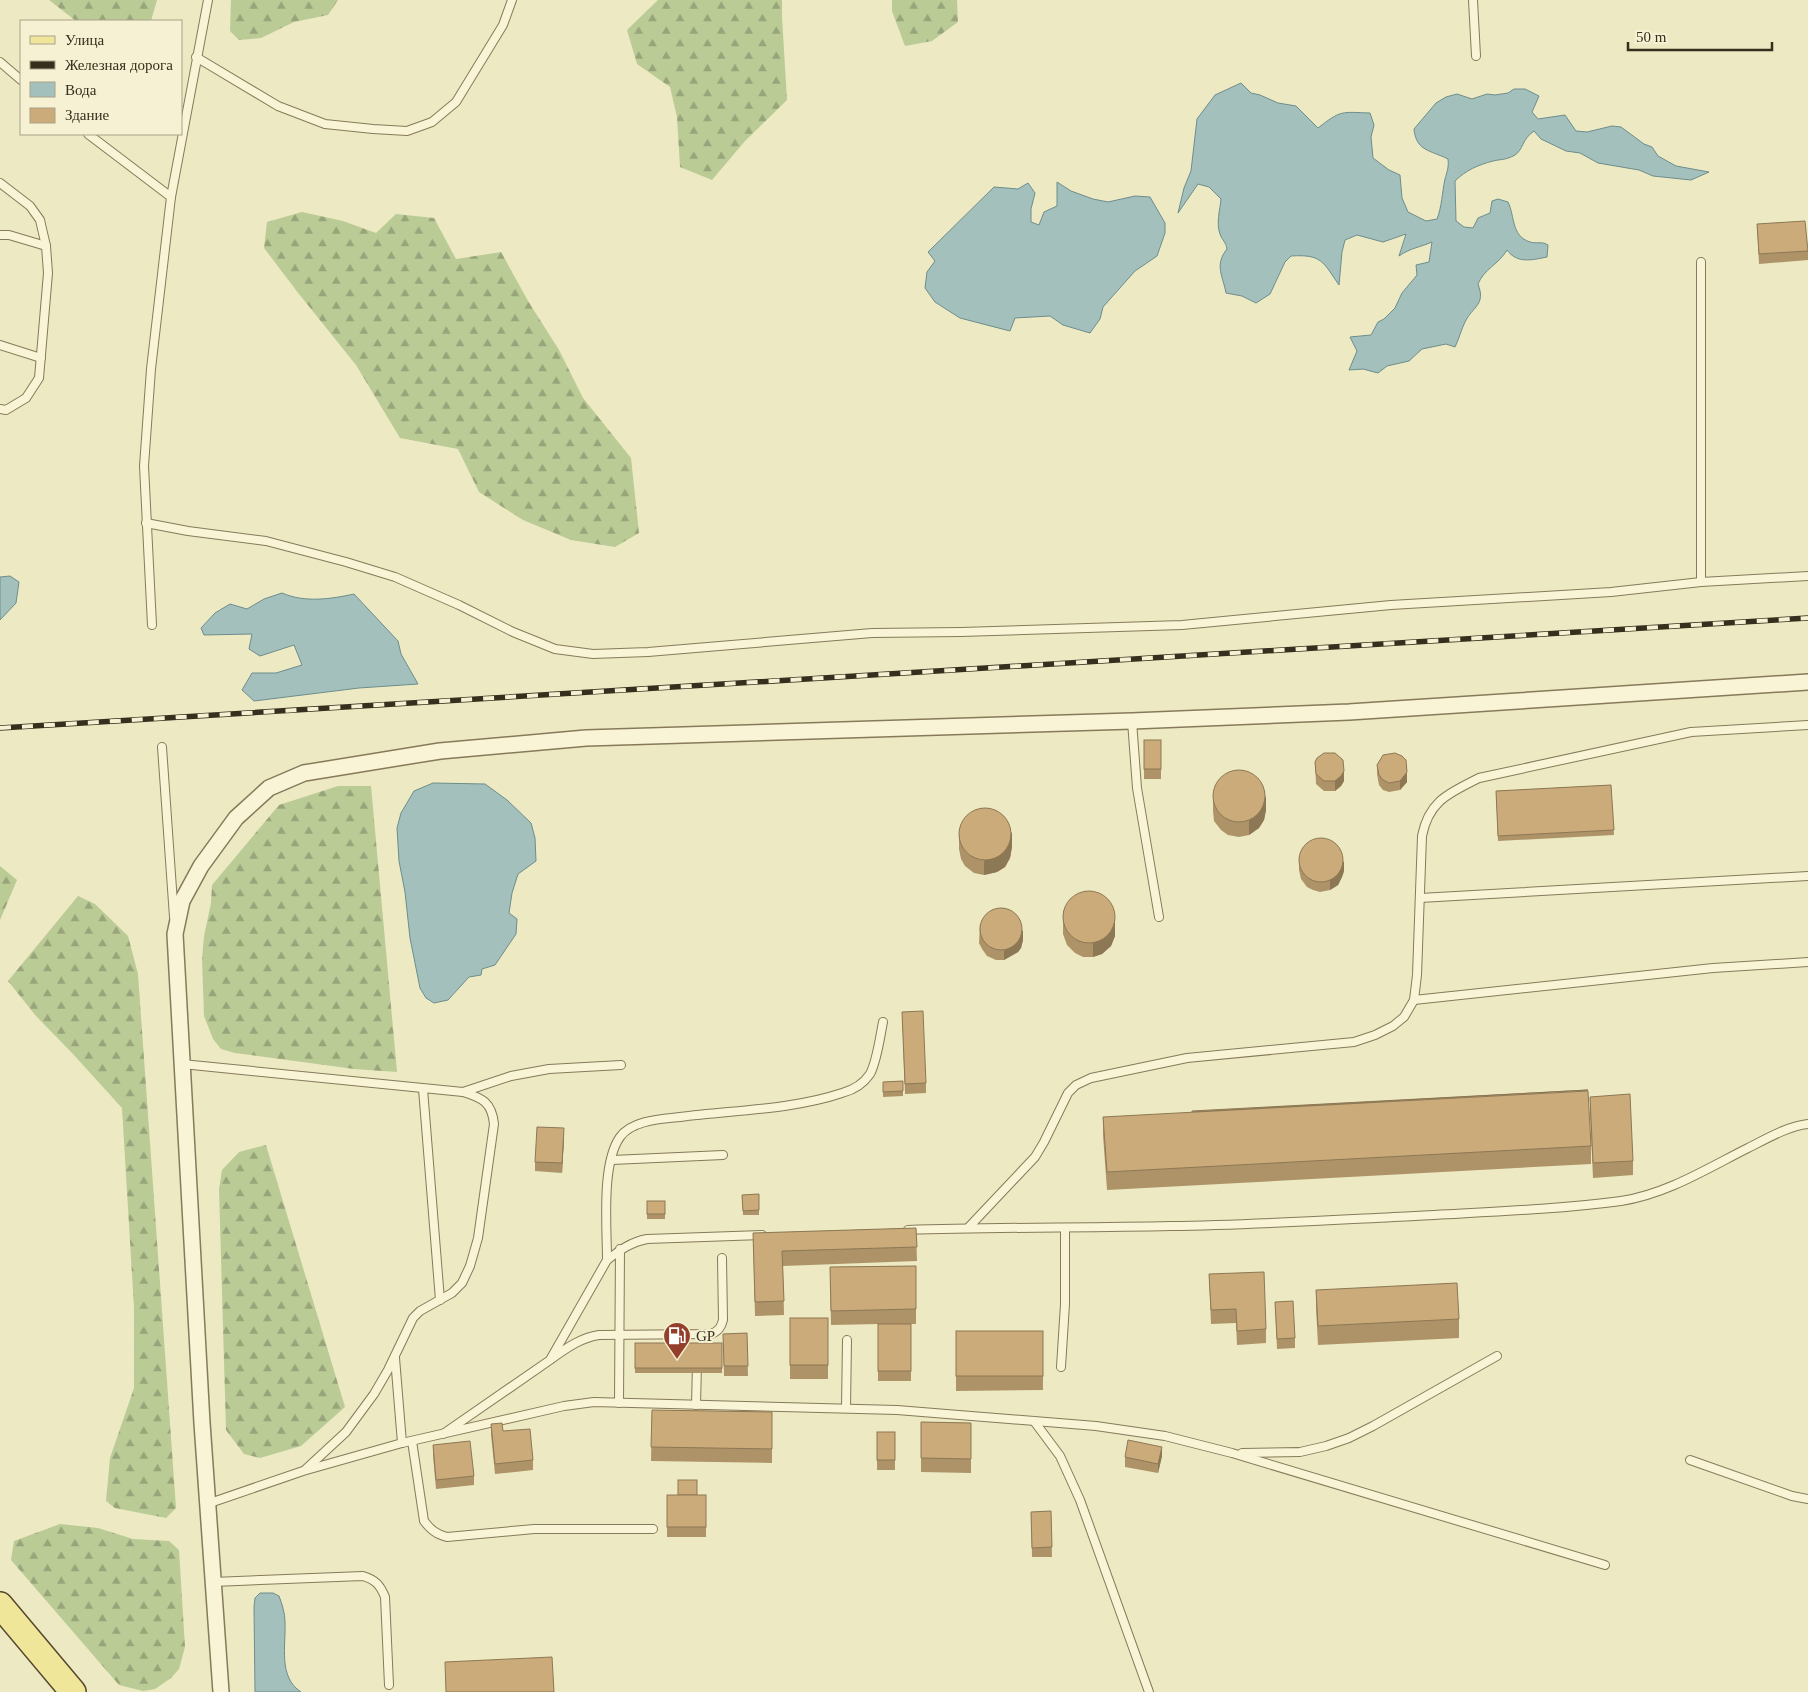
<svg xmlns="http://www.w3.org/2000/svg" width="1808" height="1692" viewBox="0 0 1808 1692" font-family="'Times New Roman',serif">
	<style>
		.forest { fill: url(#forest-firs) }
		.water { fill: #a4c0bd; stroke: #6c8d8c }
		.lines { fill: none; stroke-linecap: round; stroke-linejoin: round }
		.service-casing { stroke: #867a5a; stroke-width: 10 }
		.minor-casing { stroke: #867a5a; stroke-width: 18 }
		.primary-casing { stroke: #54472e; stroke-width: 28 }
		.service { stroke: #f8f4d5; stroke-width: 8 }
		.minor { stroke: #f8f4d5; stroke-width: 15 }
		.primary { stroke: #f0e69a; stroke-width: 25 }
		.rail-casing { stroke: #362f1e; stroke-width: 5.5 }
		.rail { stroke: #f5f1d2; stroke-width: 4; stroke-dasharray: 11; stroke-linecap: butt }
		.wall { fill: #ae9368 }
		.shaded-wall { fill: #8d7855 }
		.building { fill: #caab79; stroke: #8d7855 }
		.labels { text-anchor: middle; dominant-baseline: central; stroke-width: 4; stroke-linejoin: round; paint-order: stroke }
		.poi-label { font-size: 15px; fill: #362f1e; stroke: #f5f1d2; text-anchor: start }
	</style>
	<defs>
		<pattern id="forest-firs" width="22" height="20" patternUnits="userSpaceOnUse" patternTransform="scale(1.25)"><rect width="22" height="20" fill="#bacb96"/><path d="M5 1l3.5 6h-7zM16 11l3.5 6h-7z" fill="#98a57a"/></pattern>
	</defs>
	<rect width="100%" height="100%" fill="#ede9c2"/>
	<g class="forest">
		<polygon points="49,0 157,0 151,21 76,21"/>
		<polygon points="231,0 338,0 328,15 294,22 261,38 239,40 230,31"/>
		<polygon points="658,0 782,0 782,17 787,100 745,141 712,180 680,167 677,117 670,87 637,64 627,30"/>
		<polygon points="892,0 957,0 958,22 932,41 905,46 892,11"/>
		<polygon points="302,212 343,221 376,233 396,214 434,218 456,259 501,252 528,301 559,350 583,398 631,458 639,533 615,547 571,540 523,520 479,492 458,449 400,438 356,365 299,294 264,248 267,222"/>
		<polygon points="338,786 371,786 397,1072 354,1069 235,1053 221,1049 213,1039 204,1016 202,959 204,936 211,903 212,885 279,805"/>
		<polygon points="0,866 17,880 0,920"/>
		<polygon points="78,896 95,904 128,936 138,974 176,1508 166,1518 115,1508 106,1501 110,1458 134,1388 134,1308 122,1108 73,1054 36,1016 8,981"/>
		<polygon points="266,1145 345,1407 301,1446 260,1458 244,1454 226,1430 219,1189 222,1170 239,1152"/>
		<polygon points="60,1524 98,1528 133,1539 169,1541 179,1550 185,1647 179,1669 171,1678 155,1689 143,1691 119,1685 11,1560 14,1541"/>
	</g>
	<g class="water">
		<path d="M1241 83 1251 93 1260 95 1278 103 1296 106 1318 128C1341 110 1341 112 1370 113L1374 125 1371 137 1373 158 1389 170 1400 175 1402 198 1408 212 1426 221 1437 219C1442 206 1442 193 1445 179 1447 172 1449 167 1448 159 1430 150 1416 151 1414 129L1436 103 1446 97 1457 94 1472 99 1487 94 1495 95 1508 93 1514 89H1525L1539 96 1532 112 1538 119 1565 115 1576 131 1587 132 1612 126 1621 127 1644 144 1652 147 1658 156 1676 166 1709 172 1691 180 1653 176 1639 170 1598 163 1580 153 1566 151 1541 139 1534 131C1522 139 1523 150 1515 155 1506 160 1502 159 1493 161 1478 165 1466 170 1455 181L1456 221 1464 227 1473 228 1478 218 1490 213 1492 201 1498 199 1508 202C1515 216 1511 236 1530 242 1537 244 1542 241 1548 245L1547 257C1532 260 1517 264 1507 250 1499 264 1484 269 1478 284 1486 305 1473 306 1465 322 1461 330 1459 339 1455 347L1446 344 1422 349 1409 361 1387 366 1378 373 1363 369 1349 370 1357 351 1350 337 1371 335 1378 322 1384 319 1395 308 1402 293 1417 275 1416 265 1429 262 1432 242C1421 247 1410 248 1399 256L1406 234 1383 242 1357 235 1345 240 1342 252 1339 285C1323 262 1322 254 1291 256L1285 262 1270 294 1256 303 1242 296 1226 293C1223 276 1214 265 1227 249 1226 242 1222 240 1220 234 1216 223 1220 210 1221 199L1209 187 1198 184 1178 213 1184 188 1191 171 1197 119 1215 95Z"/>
		<polygon points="1057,182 1071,191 1093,199 1108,202 1135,196 1150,197 1165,223 1165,233 1157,256 1135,271 1103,307 1100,319 1090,333 1063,325 1050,316 1015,318 1010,331 960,318 935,302 925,288 927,272 935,261 928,252 994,187 1018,189 1028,183 1035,193 1031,209 1031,222 1039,225 1044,212 1057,206"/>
		<polygon points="10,576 19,582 16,603 0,620 0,577"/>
		<path d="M282 593C305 603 331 599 354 594L398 641 401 654 418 684 359 688 254 701 242 690 252 673H276L302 665 294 645 260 656 249 649 252 634 204 635 201 628 215 613 230 604 247 609 264 599Z"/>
		<polygon points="433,783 485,784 507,800 531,823 535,838 536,861 518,874 512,893 509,913 517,919 516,934 495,965 482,969 481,975 469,977 448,1000 434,1003 426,998 420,988 410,938 405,892 399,861 397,828 401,813 414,791"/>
		<path d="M260 1593H273L279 1596C282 1604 285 1613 285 1622 286 1646 278 1677 301 1692H255L254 1607 255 1598Z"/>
	</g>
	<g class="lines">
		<defs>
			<g id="service">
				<polyline points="1473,0 1476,56"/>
				<polyline points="196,57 278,106 325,124 373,129 407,131 432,122 456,102 503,25 512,0"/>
				<polyline points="0,62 21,80"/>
				<polyline points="88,134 171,197 151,369 144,466 152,625"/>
				<polyline points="0,183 30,206 40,220 46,246 48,273 39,378 26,398 6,410 0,409"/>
				<polyline points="171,197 208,0"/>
				<polyline points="0,235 9,235 46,246"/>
				<polyline points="1701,262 1701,582"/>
				<polyline points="0,345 41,358"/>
				<polyline points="146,523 188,531 266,541 346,562 395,577 459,605 513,632 555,649 593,654 648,652 872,633 961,632 1182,625 1391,605 1611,592 1701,582 1808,576"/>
				<polyline points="1132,721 1137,788 1159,917"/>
				<polyline points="162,747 174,917"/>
				<polyline points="1420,898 1808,876"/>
				<polyline points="1414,1000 1713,968 1808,962"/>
				<path d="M182 1064 463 1092C483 1098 492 1103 494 1124L478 1238 470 1266 462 1283 452 1293 420 1311 413 1318 388 1370 374 1394 346 1432 306 1469"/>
				<polyline points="423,1089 440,1300"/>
				<polyline points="463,1092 511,1076 549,1069 621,1065"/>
				<polyline points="612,1160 723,1155"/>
				<path d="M968 1228 1035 1157 1044 1142 1068 1093 1076 1085 1091 1078 1187 1058 1354 1042 1375 1035 1393 1026 1404 1017 1414 1000 1417 975 1422 836C1429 800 1450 793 1479 778L1691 732 1808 725"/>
				<path d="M908 1230C996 1227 1083 1228 1171 1226 1252 1225 1333 1220 1415 1216 1483 1212 1553 1210 1621 1201 1667 1194 1708 1168 1748 1148 1766 1139 1788 1126 1808 1124"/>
				<path d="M607 1260C607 1227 601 1164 620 1137 632 1120 662 1119 680 1117 734 1110 791 1110 842 1093 853 1090 864 1083 870 1074 877 1061 880 1037 883 1022"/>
				<polyline points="395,1358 402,1443"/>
				<path d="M551 1359C567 1348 580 1338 599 1335L711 1334C719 1331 721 1327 723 1320L722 1258"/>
				<polyline points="1061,1367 1065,1304 1065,1228"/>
				<polyline points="619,1403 620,1249"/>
				<polyline points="696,1405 697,1364"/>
				<polyline points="846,1408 847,1340"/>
				<polyline points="1034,1421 1060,1456 1080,1500 1149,1692"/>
				<path d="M443 1434 550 1360 607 1260C620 1250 631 1242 647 1239L762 1235"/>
				<path d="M412 1441 424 1521C431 1530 436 1534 447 1537L534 1529H653"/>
				<polyline points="1242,1453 1300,1452 1326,1446 1349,1438 1373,1426 1497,1356"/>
				<polyline points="1690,1460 1792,1496 1808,1499"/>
				<polyline points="207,1504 303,1471 402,1443 564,1406 594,1402 897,1410 1096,1426 1165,1436 1232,1453 1605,1565"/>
				<path d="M213 1582 363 1576C376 1580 380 1585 385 1597L389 1685"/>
			</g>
			<polyline id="minor" points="221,1692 202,1423 175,934 182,901 201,866 236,818 269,788 304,773 440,751 586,738 1132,721 1349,712 1808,682"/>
			<polyline id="primary" points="0,1605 73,1692"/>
		</defs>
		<use href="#service" class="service-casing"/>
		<use href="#minor" class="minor-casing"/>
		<use href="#primary" class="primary-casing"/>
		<use href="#service" class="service"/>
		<use href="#minor" class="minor"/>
		<use href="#primary" class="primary"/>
		<defs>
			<polyline id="rail" points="0,728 1808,618"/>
		</defs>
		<use href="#rail" class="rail-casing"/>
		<use href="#rail" class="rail"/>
	</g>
	<g class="wall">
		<polygon points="1757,224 1808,251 1808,260 1759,264"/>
		<rect x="1144" y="740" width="17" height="39"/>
		<polygon points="1315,762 1344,781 1341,786 1335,791 1324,791 1316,784"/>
		<polygon points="1377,765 1407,782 1400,790 1389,792 1383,790 1379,785 1377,774"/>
		<polygon points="1611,785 1614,835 1498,841 1496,791"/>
		<polygon points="1213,797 1266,810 1264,820 1259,828 1249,835 1239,837 1228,835 1221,830 1214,821 1213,811"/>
		<polygon points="959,835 1012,847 1010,858 1005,867 997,872 984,875 974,873 965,866 961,859 959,849"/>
		<polygon points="1299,860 1344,871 1342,877 1338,885 1330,890 1320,892 1313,890 1307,887 1301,879 1299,870"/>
		<polygon points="1063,910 1115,936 1111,946 1102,954 1093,957 1083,957 1075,953 1067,945 1063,934"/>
		<polygon points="980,924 1023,940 1021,948 1018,952 1004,960 996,960 987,956 982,949 979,943"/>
		<polygon points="902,1012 926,1083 926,1093 905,1094"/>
		<polygon points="903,1081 903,1096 883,1097 883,1082"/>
		<polygon points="1590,1097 1633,1161 1633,1175 1593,1178 1590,1111"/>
		<polygon points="1103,1117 1591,1146 1591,1164 1107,1190 1103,1135"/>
		<polygon points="564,1138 562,1173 535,1171 535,1162"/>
		<polygon points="759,1194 759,1215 743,1215 742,1195"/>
		<rect x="647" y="1201" width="18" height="18"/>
		<polygon points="916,1228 917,1261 783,1266 784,1315 755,1316 753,1233"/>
		<polygon points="916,1266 916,1324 893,1324 911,1324 911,1381 878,1381 878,1324 831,1325 830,1267"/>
		<polygon points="1209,1274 1266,1329 1266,1343 1237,1345 1236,1323 1211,1324"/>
		<polygon points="1316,1290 1459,1319 1459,1338 1318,1345 1316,1308"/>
		<polygon points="1275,1302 1295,1338 1295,1348 1277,1349"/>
		<rect x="790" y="1318" width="38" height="61"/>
		<polygon points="956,1331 1043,1331 1043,1390 956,1391"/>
		<polygon points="747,1333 748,1376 724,1376 723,1334"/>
		<rect x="635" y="1343" width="87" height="30"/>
		<polygon points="652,1410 772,1412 772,1463 651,1461"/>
		<polygon points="921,1422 971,1423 971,1473 921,1472"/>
		<polygon points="491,1424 503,1431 533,1460 533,1470 495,1474 491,1434"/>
		<rect x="877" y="1432" width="18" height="38"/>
		<polygon points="433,1445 474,1476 474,1485 436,1489 433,1455"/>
		<polygon points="1162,1456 1158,1473 1125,1467 1125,1457"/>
		<rect x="667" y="1495" width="39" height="42"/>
		<polygon points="1051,1511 1052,1557 1032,1557 1031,1512"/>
	</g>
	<g class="shaded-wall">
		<polygon points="1344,771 1344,781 1341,786 1335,791 1335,781"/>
		<polygon points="1407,772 1407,782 1400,790 1400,781"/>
		<polygon points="1266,796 1266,810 1264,820 1259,828 1249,835 1249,821"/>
		<polygon points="1012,832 1012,847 1010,858 1005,867 997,872 984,875 984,861"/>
		<polygon points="1344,861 1344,871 1342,877 1338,885 1330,890 1330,880"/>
		<polygon points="1115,921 1115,936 1111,946 1102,954 1093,957 1093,943"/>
		<polygon points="1023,930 1023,940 1021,948 1018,952 1004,960 1004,951"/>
		<polygon points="564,1128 564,1138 562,1173 562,1163"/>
		<polygon points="1162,1447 1162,1456 1158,1473 1158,1464"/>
	</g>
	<g class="building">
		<polygon points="1805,221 1808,251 1759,254 1757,224"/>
		<rect x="1144" y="740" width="17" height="29"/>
		<polygon points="1324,753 1335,753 1343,760 1344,771 1341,776 1335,781 1324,781 1316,774 1315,762 1317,758"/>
		<polygon points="1395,753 1402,756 1406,760 1407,772 1400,781 1389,783 1383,780 1379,775 1377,765 1383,755"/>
		<circle cx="1239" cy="796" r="26"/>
		<polygon points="1611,785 1614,830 1498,836 1496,791"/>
		<circle cx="985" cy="834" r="26"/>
		<circle cx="1321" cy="860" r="22"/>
		<circle cx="1089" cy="917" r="26"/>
		<circle cx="1001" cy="929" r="21"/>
		<polygon points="923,1011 926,1083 905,1084 902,1012"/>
		<polygon points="903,1081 903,1091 883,1092 883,1082"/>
		<polygon points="1588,1090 1192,1112 1192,1111"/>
		<polygon points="1588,1091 1591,1146 1107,1172 1103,1117"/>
		<polygon points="1630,1094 1633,1161 1593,1163 1590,1097"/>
		<polygon points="537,1127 564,1128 562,1163 535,1162"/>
		<polygon points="759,1194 759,1210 743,1211 742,1195"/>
		<rect x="647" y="1201" width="18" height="13"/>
		<polygon points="916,1228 917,1247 782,1251 784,1301 755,1302 753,1233"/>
		<polygon points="916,1266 916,1309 831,1311 830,1267"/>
		<polygon points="1264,1272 1266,1329 1237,1331 1236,1309 1211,1310 1209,1274"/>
		<polygon points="1457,1283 1459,1319 1318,1326 1316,1290"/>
		<polygon points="1293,1301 1295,1338 1277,1339 1275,1302"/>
		<rect x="790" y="1318" width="38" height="47"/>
		<rect x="878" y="1324" width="33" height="47"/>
		<rect x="956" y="1331" width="87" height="45"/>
		<polygon points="747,1333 748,1366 724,1366 723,1334"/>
		<rect x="635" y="1343" width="87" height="25"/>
		<polygon points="652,1410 772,1412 772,1449 651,1447"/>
		<polygon points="921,1422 971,1423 971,1459 921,1458"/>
		<polygon points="502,1423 503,1431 530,1429 533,1460 495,1464 491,1424"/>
		<rect x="877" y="1432" width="18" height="28"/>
		<polygon points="1128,1440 1162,1447 1158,1464 1125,1457"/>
		<polygon points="470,1441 474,1476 436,1480 433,1445"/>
		<rect x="678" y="1480" width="19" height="15"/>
		<rect x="667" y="1495" width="39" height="32"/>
		<polygon points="1051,1511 1052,1547 1032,1548 1031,1512"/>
		<polygon points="552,1657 554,1692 446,1692 445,1662"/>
	</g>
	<defs>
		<symbol id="fuel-pin" viewBox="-11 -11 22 30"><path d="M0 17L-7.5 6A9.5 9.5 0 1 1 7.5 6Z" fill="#943f2b" stroke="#f5f1d2"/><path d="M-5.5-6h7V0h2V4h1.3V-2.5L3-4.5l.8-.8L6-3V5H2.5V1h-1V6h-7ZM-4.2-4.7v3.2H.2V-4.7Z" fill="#fff"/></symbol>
	</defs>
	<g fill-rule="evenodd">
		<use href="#fuel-pin" x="661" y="1320" width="32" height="43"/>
	</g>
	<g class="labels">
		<g class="poi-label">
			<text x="696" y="1336">GP</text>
		</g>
	</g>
	<rect x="20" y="20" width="162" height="115" fill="#f5f1d2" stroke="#a9a38a"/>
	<rect x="30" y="36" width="25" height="8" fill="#f0e69a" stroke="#a9a38a"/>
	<text x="65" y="45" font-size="15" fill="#362f1e">Улица</text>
	<rect x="30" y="61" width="25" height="8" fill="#362f1e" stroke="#a9a38a"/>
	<text x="65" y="70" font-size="15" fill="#362f1e">Железная дорога</text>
	<rect x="30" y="82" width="25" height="15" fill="#a4c0bd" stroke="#a9a38a"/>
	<text x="65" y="95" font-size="15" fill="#362f1e">Вода</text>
	<rect x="30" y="108" width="25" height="15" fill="#caab79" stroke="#a9a38a"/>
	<text x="65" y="120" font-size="15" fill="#362f1e">Здание</text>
	<path d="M1628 42v8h144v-8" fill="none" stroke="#362f1e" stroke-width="2.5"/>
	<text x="1636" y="42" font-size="15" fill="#362f1e" stroke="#f5f1d2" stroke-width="4" paint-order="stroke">50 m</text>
</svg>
